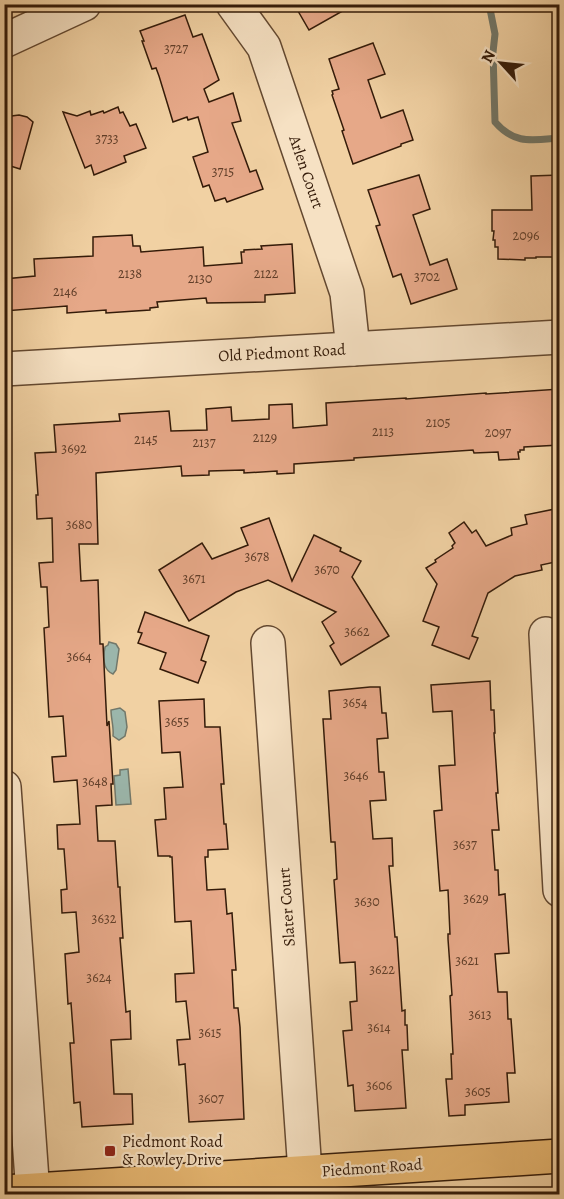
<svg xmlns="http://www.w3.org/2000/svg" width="564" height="1199" viewBox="0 0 564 1199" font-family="Alegreya,serif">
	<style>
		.water { fill: #9bb6ab; stroke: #72786a; stroke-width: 1.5 }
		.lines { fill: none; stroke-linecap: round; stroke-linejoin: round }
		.stream { stroke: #72786a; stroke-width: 7 }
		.building { fill: #e6a888; stroke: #341b09; stroke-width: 1.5 }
		.minor-casing { stroke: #634830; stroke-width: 36 }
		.major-casing { stroke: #341b09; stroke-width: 36 }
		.minor { stroke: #f6e1c3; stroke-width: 33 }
		.major { stroke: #e8b872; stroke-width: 33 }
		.poi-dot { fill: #8f2418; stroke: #f6e1c3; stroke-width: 2 }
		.labels { text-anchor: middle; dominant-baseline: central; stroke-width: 4.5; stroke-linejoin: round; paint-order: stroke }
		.number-label { font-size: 14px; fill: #603e29 }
		.street-label { font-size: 16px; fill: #341b09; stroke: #f6e1c3 }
		.poi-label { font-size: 16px; fill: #341b09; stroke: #f6e1c3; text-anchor: start }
	</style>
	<rect width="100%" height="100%" fill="#f1d1a3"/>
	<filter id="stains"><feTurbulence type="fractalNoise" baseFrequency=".00333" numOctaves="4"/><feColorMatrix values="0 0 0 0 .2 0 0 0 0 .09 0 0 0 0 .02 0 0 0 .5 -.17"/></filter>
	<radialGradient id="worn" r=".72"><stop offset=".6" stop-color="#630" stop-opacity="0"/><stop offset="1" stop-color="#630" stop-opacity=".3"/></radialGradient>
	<g class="water">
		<path d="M109 642 116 644 119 649 116 670 113 674C103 670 103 657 105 647L108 645Z"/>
		<path d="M120 708 125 712 127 727 125 736 119 740 113 736C114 727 111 719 111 710Z"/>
		<polygon points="128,769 131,804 116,805 114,776 120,775 120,770"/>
	</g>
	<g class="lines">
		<path class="stream" d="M489 4 495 34 493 52 495 122C515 145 532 140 560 138"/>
	</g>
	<g class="building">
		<polygon points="294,4 355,4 309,30"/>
		<polygon points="185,15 193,37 202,34 219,80 204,89 209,102 233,93 241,121 232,123 250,172 256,170 263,189 227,202 225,198 215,201 209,185 203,187 193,157 208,152 198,117 188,120 187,117 173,122 159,76 156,68 152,69 142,41 144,41 140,31"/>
		<polygon points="373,43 385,74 368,80 381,118 403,110 413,140 401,144 401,146 353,164 342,131 344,130 332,95 333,94 332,91 339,89 329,59"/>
		<polygon points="118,107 120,113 123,112 130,126 136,124 146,148 124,156 126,162 94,175 91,165 85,168 63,112 77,116 90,111 91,115 103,111 104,113"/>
		<polygon points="19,115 27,117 33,122 20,169 4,164 4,117"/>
		<polygon points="419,175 430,209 413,215 430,265 447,259 457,289 411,304 401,274 393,277 376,226 380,225 368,190"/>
		<polygon points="560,175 560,257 536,257 536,258 525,258 525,260 498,259 498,247 495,247 495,240 493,240 494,231 492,231 492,210 532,210 531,176"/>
		<polygon points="132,235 133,246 140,246 141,252 203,247 204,266 242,263 241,252 244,252 244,250 262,249 261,246 292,244 295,293 265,295 265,302 207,303 206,298 157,302 158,307 150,308 150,310 106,313 106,310 67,313 67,306 4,311 4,279 35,276 34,259 93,256 93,237"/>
		<polygon points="560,389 560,445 524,447 524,450 520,450 520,452 518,452 519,459 499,460 498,452 474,453 473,450 354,458 354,460 294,464 294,473 277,474 277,471 244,473 244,470 209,471 209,475 182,476 181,466 96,473 98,544 79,544 81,581 98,580 100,644 103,644 107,726 109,721 113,784 111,784 112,805 96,806 98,841 115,841 118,887 120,887 120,892 123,938 120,938 126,1012 130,1011 131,1039 111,1040 114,1094 132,1094 133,1124 82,1127 80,1102 74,1103 70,1043 74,1043 71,1003 68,1004 65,954 79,952 76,912 62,913 61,890 67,889 64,849 58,849 57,825 80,824 77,780 54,782 52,757 66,756 63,716 49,717 44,628 49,627 47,587 41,587 39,563 53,562 52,518 37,519 36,495 38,495 35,453 56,452 54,425 120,421 119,414 169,411 171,431 207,430 206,409 231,407 232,421 269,419 269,405 292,404 293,428 327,425 326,403 406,398 406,399 486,393 486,394"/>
		<polygon points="555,509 560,530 560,561 541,565 542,570 515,576 488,593 472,636 478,638 469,659 432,645 439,627 423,621 437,584 426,568 436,562 435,560 453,548 452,546 455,543 449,533 464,522 472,533 476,530 486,546 512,535 511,528 527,524 525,515"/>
		<polygon points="269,518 292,581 314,535 341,548 340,551 361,561 352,577 389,636 341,665 330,646 334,643 322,622 336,612 268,580 236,592 189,621 159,570 202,543 212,559 248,545 241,528"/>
		<polygon points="145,612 209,636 201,660 206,662 198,683 160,669 166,653 138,643 142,633 138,632"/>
		<polygon points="490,681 491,710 494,710 495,733 494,733 498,793 496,793 499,830 492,830 495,870 498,870 499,895 505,894 509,953 495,954 498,992 507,992 508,1019 511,1019 515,1073 507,1073 509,1102 465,1105 465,1115 449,1116 446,1079 452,1079 451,1054 453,1054 450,996 452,995 448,939 448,934 450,934 448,890 440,891 434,811 442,810 439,766 455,765 452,711 433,712 431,685"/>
		<polygon points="370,687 380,687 382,713 386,713 388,738 377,739 379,772 384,772 386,800 370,801 373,839 392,838 393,866 389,866 395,937 397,937 402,1011 405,1010 405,1025 407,1025 408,1050 402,1050 406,1108 355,1111 353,1085 348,1086 343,1031 352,1030 350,1002 357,1001 355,962 340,963 334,880 337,879 335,842 331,842 323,719 331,719 329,691"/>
		<polygon points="204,699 205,727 220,727 224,784 221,784 224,824 226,824 228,849 208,850 208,857 205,857 207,890 225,889 227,914 232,913 236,970 232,970 234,1008 238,1008 240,1027 244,1119 189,1122 185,1064 179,1065 177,1040 190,1039 186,1001 176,1002 175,974 194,973 191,921 175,922 172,857 170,857 170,856 158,856 155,820 166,819 164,788 183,787 180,752 162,753 159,701"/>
	</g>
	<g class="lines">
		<defs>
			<g id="minor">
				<polyline points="233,4 264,47 347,293 353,349"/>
				<polyline points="4,41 84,4"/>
				<polyline points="4,369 560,337"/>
				<polyline points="546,634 560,890"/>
				<polyline points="268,643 305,1172"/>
				<polyline points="4,787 33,1194"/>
			</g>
			<polyline id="major" points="4,1192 560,1156"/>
		</defs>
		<use href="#minor" class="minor-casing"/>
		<use href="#major" class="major-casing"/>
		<use href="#minor" class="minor"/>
		<use href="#major" class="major"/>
	</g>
	<rect class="poi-dot" x="104" y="1145" width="12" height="12" rx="3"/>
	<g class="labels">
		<g class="number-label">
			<text x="176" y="48">3727</text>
			<text x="107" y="138">3733</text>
			<text x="223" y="171">3715</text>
			<text x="526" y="235">2096</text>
			<text x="130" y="273">2138</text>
			<text x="266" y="273">2122</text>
			<text x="427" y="276">3702</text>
			<text x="200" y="278">2130</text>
			<text x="65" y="291">2146</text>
			<text x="438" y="422">2105</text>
			<text x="383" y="431">2113</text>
			<text x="498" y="432">2097</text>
			<text x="265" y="437">2129</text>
			<text x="146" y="439">2145</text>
			<text x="204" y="442">2137</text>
			<text x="74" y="448">3692</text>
			<text x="79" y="524">3680</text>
			<text x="257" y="556">3678</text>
			<text x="327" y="569">3670</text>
			<text x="194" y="578">3671</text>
			<text x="357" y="631">3662</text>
			<text x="79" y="656">3664</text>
			<text x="355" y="702">3654</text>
			<text x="177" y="721">3655</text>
			<text x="356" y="775">3646</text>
			<text x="95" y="781">3648</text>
			<text x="465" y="844">3637</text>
			<text x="476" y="898">3629</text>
			<text x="367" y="901">3630</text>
			<text x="104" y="918">3632</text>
			<text x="467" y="960">3621</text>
			<text x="382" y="969">3622</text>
			<text x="99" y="977">3624</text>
			<text x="480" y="1014">3613</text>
			<text x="379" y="1027">3614</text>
			<text x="210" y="1032">3615</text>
			<text x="379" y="1085">3606</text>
			<text x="478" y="1091">3605</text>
			<text x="211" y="1098">3607</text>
		</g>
		<g class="street-label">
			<text transform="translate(306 172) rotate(71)">Arlen Court</text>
			<text transform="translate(282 353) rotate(-3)">Old Piedmont Road</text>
			<text transform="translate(287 907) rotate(-94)">Slater Court</text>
			<text transform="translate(372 1168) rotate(-4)">Piedmont Road</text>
		</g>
		<g class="poi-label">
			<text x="122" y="1142">Piedmont Road<tspan x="122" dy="18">&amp; Rowley Drive</tspan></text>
		</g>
	</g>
	<rect width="564" height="1199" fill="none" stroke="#f1d1a3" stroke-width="24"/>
	<rect x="6" y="6" width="552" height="1187" fill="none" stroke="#341b09" stroke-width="3"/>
	<rect x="12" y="12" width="540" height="1175" fill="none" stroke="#341b09" stroke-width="1.5"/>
	<g transform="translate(501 63) rotate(297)" stroke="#f6e1c3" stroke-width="4.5" paint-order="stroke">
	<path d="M0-4.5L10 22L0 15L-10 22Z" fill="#341b09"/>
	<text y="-9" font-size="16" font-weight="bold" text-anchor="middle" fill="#341b09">N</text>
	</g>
	<rect width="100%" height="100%" filter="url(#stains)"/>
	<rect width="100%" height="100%" fill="url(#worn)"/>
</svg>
